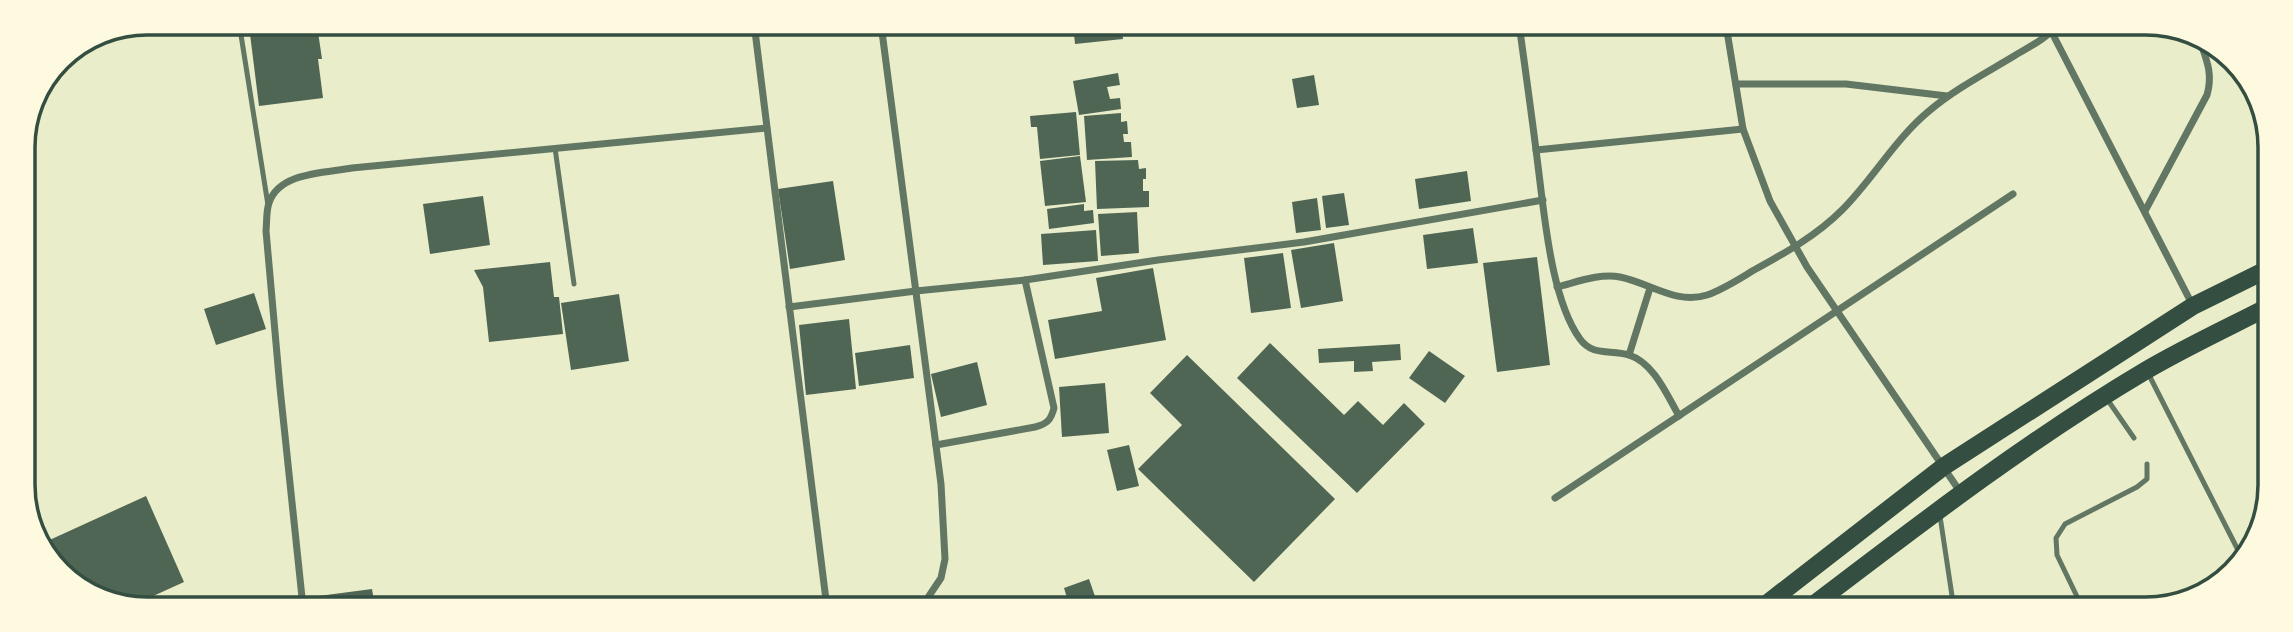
<svg xmlns="http://www.w3.org/2000/svg" width="2293" height="632" viewBox="0 0 2293 632" font-family="Barlow,sans-serif">
	<style>
		.building { fill: #4f6655 }
		.lines { fill: none; stroke-linecap: round; stroke-linejoin: round }
		.service { stroke: #617663; stroke-width: 5 }
		.minor { stroke: #617663; stroke-width: 7 }
		.primary { stroke: #344e41; stroke-width: 18 }
		.rim { fill: none; stroke: #344e41; stroke-width: 3.5 }
	</style>
	<rect width="100%" height="100%" fill="#e9edc9"/>
	<g class="building">
		<polygon points="1073,24 1121,24 1123,39 1075,44"/>
		<polygon points="317,25 322,59 318,59 323,98 259,106 250,34"/>
		<polygon points="1118,73 1120,85 1107,87 1110,99 1120,98 1121,109 1079,115 1073,81"/>
		<polygon points="1314,75 1319,105 1297,108 1292,79"/>
		<polygon points="1076,112 1080,155 1040,159 1037,127 1031,127 1030,116"/>
		<polygon points="1121,113 1121,122 1127,121 1128,134 1123,134 1124,142 1131,142 1132,157 1087,160 1084,116"/>
		<polygon points="1080,156 1086,202 1045,206 1040,161"/>
		<polygon points="1138,160 1139,169 1146,168 1146,179 1143,179 1143,191 1149,191 1149,207 1097,209 1095,161"/>
		<polygon points="1467,171 1471,201 1419,209 1415,179"/>
		<polygon points="833,181 845,260 790,269 778,189"/>
		<polygon points="1344,193 1349,225 1326,228 1322,196"/>
		<polygon points="483,196 490,245 430,254 423,204"/>
		<polygon points="1317,198 1321,230 1296,233 1292,202"/>
		<polygon points="1084,204 1084,211 1093,210 1094,223 1049,229 1047,209"/>
		<polygon points="1137,212 1139,253 1101,256 1098,214"/>
		<polygon points="1473,228 1478,263 1427,269 1423,235"/>
		<polygon points="1096,230 1098,261 1043,265 1041,234"/>
		<polygon points="1334,243 1343,301 1301,308 1291,250"/>
		<polygon points="1283,253 1291,308 1251,313 1244,258"/>
		<polygon points="1537,257 1550,365 1497,372 1483,263"/>
		<polygon points="550,262 554,297 559,297 563,334 489,342 483,287 474,270"/>
		<polygon points="1153,268 1166,340 1055,359 1048,320 1102,311 1096,278"/>
		<polygon points="254,293 266,329 216,345 204,309"/>
		<polygon points="619,294 629,361 571,370 561,303"/>
		<polygon points="849,319 856,389 806,395 799,325"/>
		<polygon points="1270,343 1344,415 1358,401 1383,425 1404,403 1425,424 1357,493 1237,378"/>
		<polygon points="1400,344 1401,360 1372,362 1373,371 1354,372 1354,361 1319,363 1318,349"/>
		<polygon points="910,345 914,378 859,386 855,353"/>
		<polygon points="1429,351 1465,376 1445,403 1409,378"/>
		<polygon points="1187,355 1335,499 1254,582 1138,469 1182,425 1150,393"/>
		<polygon points="977,362 987,405 941,417 931,374"/>
		<polygon points="1105,383 1109,433 1062,437 1059,387"/>
		<polygon points="1129,445 1139,486 1117,491 1107,450"/>
		<polygon points="146,496 184,582 129,607 123,607 59,572 43,543"/>
		<polygon points="1089,579 1099,608 1070,608 1064,588"/>
		<polygon points="372,589 375,607 312,607 311,597"/>
	</g>
	<g class="lines">
		<g class="service">
			<polyline points="241,35 268,205"/>
			<polyline points="555,148 574,284"/>
			<polyline points="2149,375 2241,556"/>
			<polyline points="2107,399 2134,438"/>
			<polyline points="1940,516 1954,609"/>
			<polyline points="2083,609 2057,555 2056,538 2065,524 2137,487 2147,479 2147,464"/>
		</g>
		<g class="minor">
			<polyline points="754,23 827,608"/>
			<polyline points="881,24 941,484 945,559 941,578 921,608"/>
			<path d="M1519 24C1526 74 1533 124 1539 174 1545 221 1552 300 1580 339 1593 357 1611 349 1629 355 1654 363 1667 395 1679 416"/>
			<polyline points="1726,25 1743,129 1770,201 1807,267 1961,493"/>
			<polyline points="2048,25 2192,304"/>
			<polyline points="1736,84 1846,84 1947,96"/>
			<polyline points="1536,150 1743,129"/>
			<path d="M2145 211 2207 95C2213 74 2207 61 2200 41"/>
			<path d="M1557 287C1577 282 1600 273 1620 277 1650 283 1676 305 1707 295 1724 289 1739 279 1754 270 1785 253 1816 236 1842 210 1873 179 1895 139 1929 111 1955 89 1986 73 2014 56 2029 47 2046 39 2057 25"/>
			<polyline points="789,307 916,291 1025,280 1158,260 1304,242 1543,200"/>
			<polyline points="1629,355 1650,288"/>
			<path d="M936 445 1035 427C1047 424 1051 420 1054 408L1025 280"/>
			<polyline points="1555,498 2013,194"/>
			<path d="M303 607 280 388 266 231C267 222 266 211 269 203 279 172 325 173 352 168L766 128"/>
		</g>
		<g class="primary">
			<polyline points="1760,609 1943,467 2193,306 2268,269"/>
			<path d="M1808 609C1917 526 2027 441 2145 371 2184 348 2227 328 2268 307"/>
		</g>
	</g>
	<path d="M0 0H2293V632H0ZM147 35H2146A112 112 0 0 1 2258 147V485A112 112 0 0 1 2146 597H147A112 112 0 0 1 35 485V147A112 112 0 0 1 147 35Z" fill="#fefae0" fill-rule="evenodd"/>
	<path class="rim" d="M147 35H2146A112 112 0 0 1 2258 147V485A112 112 0 0 1 2146 597H147A112 112 0 0 1 35 485V147A112 112 0 0 1 147 35Z"/>
</svg>
